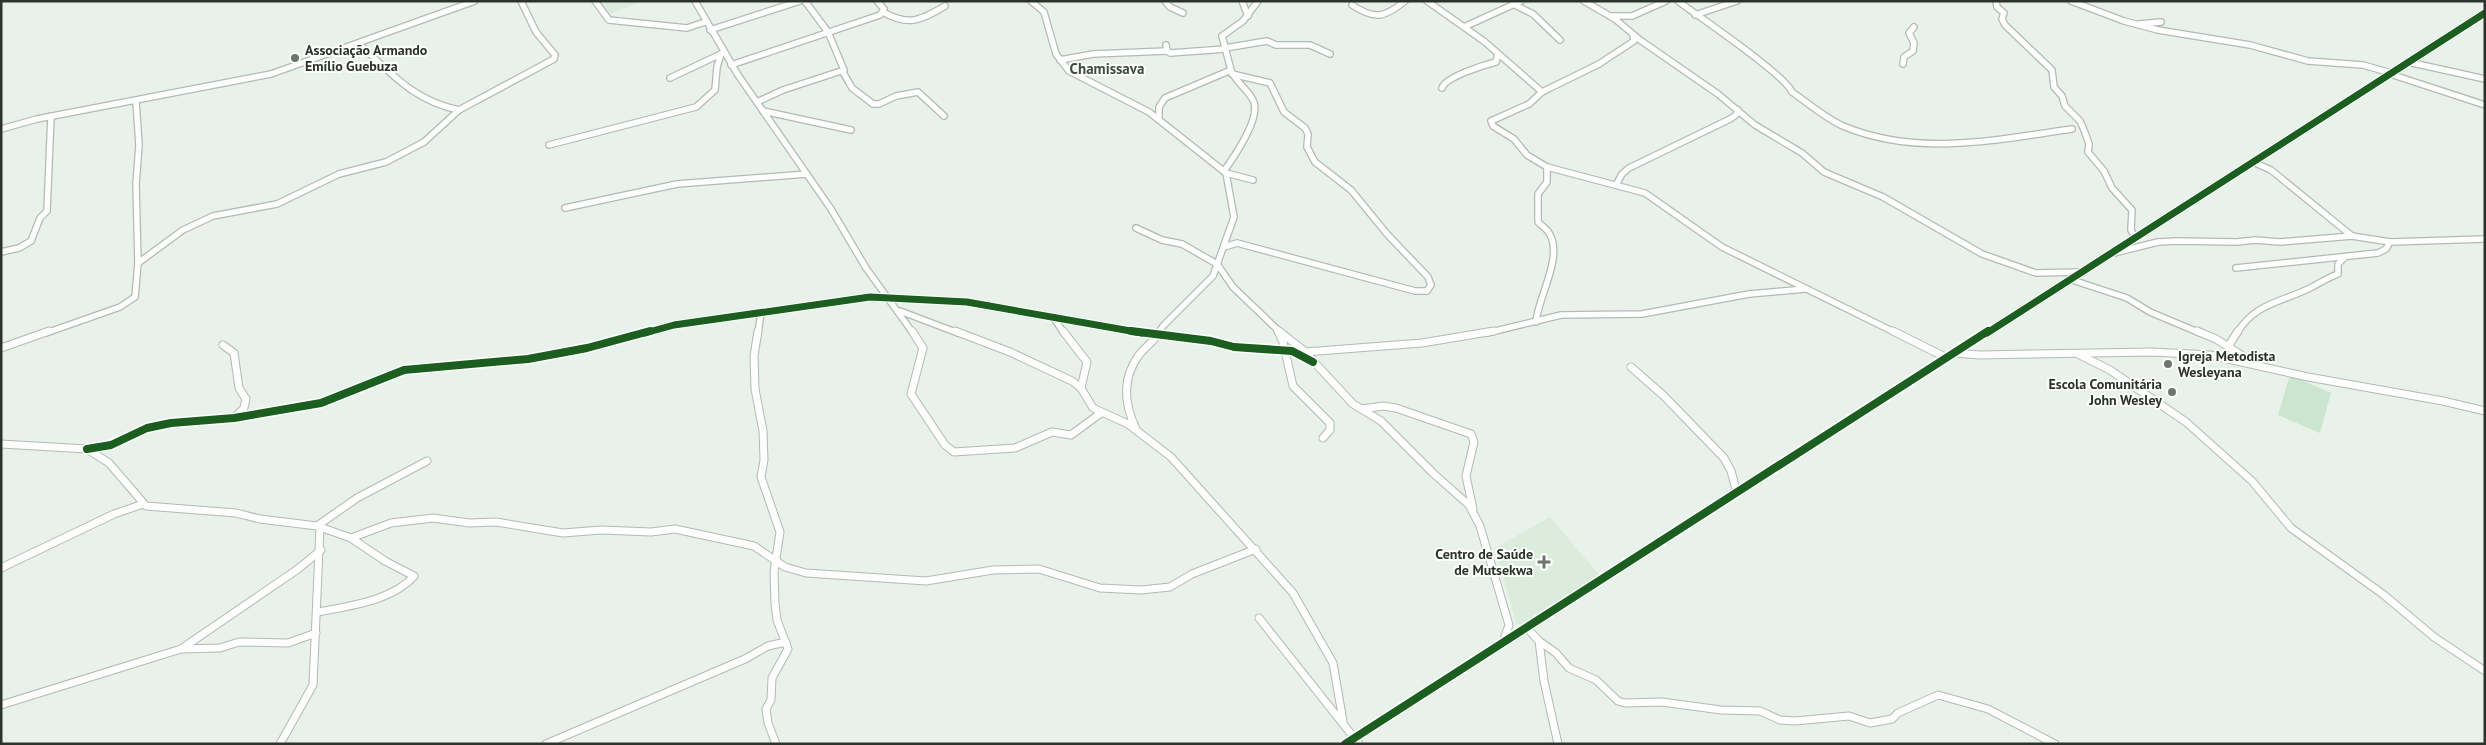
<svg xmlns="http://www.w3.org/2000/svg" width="2486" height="745" viewBox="0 0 2486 745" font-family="'PT Sans',sans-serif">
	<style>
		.built { fill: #dbecdd }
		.green { fill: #cbe5ce }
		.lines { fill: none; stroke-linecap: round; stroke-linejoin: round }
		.minor-far1-casing { stroke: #b3bab4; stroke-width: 8 }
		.minor-casing { stroke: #b3bab4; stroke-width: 9 }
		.minor-far1 { stroke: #fcfdfc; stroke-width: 5.5 }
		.minor { stroke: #fcfdfc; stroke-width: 7 }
		.cycleway-far1-casing { stroke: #fcfffc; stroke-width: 9 }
		.cycleway-casing { stroke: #fcfffc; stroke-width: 11 }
		.cycleway-far1 { stroke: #1b5e20; stroke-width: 7 }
		.cycleway { stroke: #1b5e20; stroke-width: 8 }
		.poi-dot { fill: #6e756e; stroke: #fcfffc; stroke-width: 2 }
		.labels { text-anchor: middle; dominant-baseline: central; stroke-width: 4; stroke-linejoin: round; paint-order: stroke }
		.poi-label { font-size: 14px; font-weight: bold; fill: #2c322c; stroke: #fcfffc; text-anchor: start }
		.neighbourhood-label { font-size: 15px; font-weight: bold; fill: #3e4c40; stroke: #fcfffc }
	</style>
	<rect width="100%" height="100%" fill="#e9f2ea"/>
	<g class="built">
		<polygon points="597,1 644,1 607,15"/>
		<polygon points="1550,517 1600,576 1517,626 1495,548"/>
	</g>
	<polygon class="green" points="2290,375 2331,393 2320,433 2278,415"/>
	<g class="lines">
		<defs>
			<g id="minor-far1">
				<polyline points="595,1 609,20 687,28 705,22"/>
				<polyline points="695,1 738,75 831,209 866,268 913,333"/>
				<polyline points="1031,1 1044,12 1056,54 1069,71 1149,112 1226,173 1253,180"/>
				<polyline points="1165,1 1170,7 1183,13"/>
				<polyline points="1242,1 1248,16"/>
				<polyline points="1427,1 1464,27 1521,1"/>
				<polyline points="1584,1 1615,19 1640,40 1718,94 1755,125 1802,153 1824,172 1883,197 1982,254 2036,273 2081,272"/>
				<path d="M1678 1C1699 17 1784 74 1792 92 1808 103 1825 118 1843 126 1917 157 1995 140 2072 129"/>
				<polyline points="1996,1 1997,7 2004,13 2002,19 2005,25 2052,70 2054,87 2062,96 2065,106 2080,121 2084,130 2089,144 2088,152 2104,171 2112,188 2132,210 2131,230 2135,237"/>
				<polyline points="2071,1 2124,21 2158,30 2250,45 2308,61 2363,65 2391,73"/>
				<polyline points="1513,4 1533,14 1560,40"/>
				<path d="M1352 5C1375 20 1384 18 1405 1"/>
				<path d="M883 12C909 27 921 20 945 6"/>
				<polyline points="1695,15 1737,1"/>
				<polyline points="1610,16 1632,16 1666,1"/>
				<polyline points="2139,24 2161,22"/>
				<polyline points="1464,27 1485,42 1542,92 1529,104 1491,121 1493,126 1514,139 1527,155 1547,167 1645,193 1722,247 1896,333"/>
				<polyline points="710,30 800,1"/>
				<path d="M359 44C392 74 414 101 459 110"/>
				<polyline points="1166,45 1167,51 1170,53 1225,49"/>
				<polyline points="1225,48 1267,41 1276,45 1310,45 1330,54"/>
				<polyline points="1060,60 1093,54 1167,51"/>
				<polyline points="2408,62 2485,79"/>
				<polyline points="1903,64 1904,57 1913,51 1914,43 1909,33 1914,27"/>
				<polyline points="731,65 880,15 884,9 877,1"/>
				<polyline points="843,72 852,88 873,104 879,104 896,96 918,92 944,116"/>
				<polyline points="2390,74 2485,105"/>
				<polyline points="670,78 723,53"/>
				<path d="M1442 88C1445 77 1484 65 1496 62L1498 54"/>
				<polyline points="1542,92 1599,64 1634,41 1633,35"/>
				<polyline points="757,102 783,90 844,70 828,32 805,1"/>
				<polyline points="763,111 851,130"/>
				<polyline points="1159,120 1159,107 1165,98 1231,70 1222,36 1243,21 1258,1"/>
				<polyline points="1,129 37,119 271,74 475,1"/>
				<polyline points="549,145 696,107 715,90 717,67 721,54"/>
				<polyline points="2253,162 2271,170 2352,236"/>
				<path d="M1224 171C1234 157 1262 117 1253 100 1248 90 1237 83 1232 72"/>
				<polyline points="1616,185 1622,174 1629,168 1730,119 1736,115 1738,110"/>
				<polyline points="565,208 677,184 807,174"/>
				<polyline points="1136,228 1162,240 1182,244 1217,264 1233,287 1281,333"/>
				<polyline points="1224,247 1237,243 1415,291 1427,291 1431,285 1428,277 1387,234 1351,190 1315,162 1307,147 1308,134 1305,128 1284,112 1270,83 1232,74"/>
				<polyline points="1,252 19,248 31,241 40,218 47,211 51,116"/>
				<polyline points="2114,253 2158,242 2177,241 2237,242 2255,240 2280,242 2352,236 2390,242 2485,239"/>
				<polyline points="138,263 183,230 213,216 277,204 339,174 386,162 424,142 459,110 554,59 555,55 536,32 521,1"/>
				<polyline points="2236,268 2378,253 2386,249 2390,242"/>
				<polyline points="2069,279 2127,298 2150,312 2200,333"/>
				<polyline points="900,311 958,333"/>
				<polyline points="1053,317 1064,333"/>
				<path d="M1536 322C1538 297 1564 256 1549 233 1547 229 1542 226 1538 222V194L1547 182V167"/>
				<polyline points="1277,330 1278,333"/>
				<polyline points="46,333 120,307 135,297 138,263 136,184 139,145 136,101"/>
				<polyline points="645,333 674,325 870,297 967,302 1142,333"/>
				<polyline points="758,333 761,313"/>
				<polyline points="1159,333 1163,326 1213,276 1234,217 1226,173"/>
				<polyline points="1487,333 1561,315 1642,314 1749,294 1805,289"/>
				<polyline points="1987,333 2485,13"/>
				<path d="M2237 333C2255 303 2282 302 2310 288 2320 283 2327 278 2338 274V264L2345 257"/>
			</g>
			<g id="minor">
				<polyline points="758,331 754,356 755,389 763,431 764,460 761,477 780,532 774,572 775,604 777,620 788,649 772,678 771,700 766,709 768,723 776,744"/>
				<polyline points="912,331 923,348 911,394 945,445 954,452 1015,448 1052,432 1071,435 1101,413"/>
				<polyline points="955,331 1010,352 1072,381 1081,388 1093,408 1128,424 1171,457 1293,593 1333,663 1343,721"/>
				<polyline points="1063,331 1087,362 1081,388"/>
				<polyline points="1131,331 1211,341 1234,347 1292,351 1313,362"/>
				<polyline points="1278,331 1283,342 1293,386 1330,423 1330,430 1323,438"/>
				<polyline points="1279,331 1303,350 1353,404 1381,421 1434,474 1469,505 1480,526 1509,625 1503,642"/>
				<polyline points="1893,331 1947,358"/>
				<polyline points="2197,331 2216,339 2252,362"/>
				<polyline points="223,345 234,353 239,388 246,399 244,408 234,418"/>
				<polyline points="2228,347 2238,331"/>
				<polyline points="1,348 49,331"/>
				<polyline points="1305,352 1422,343 1494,331"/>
				<polyline points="1955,353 1979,355 2152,352 2210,355 2308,377 2443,401 2485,411"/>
				<polyline points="2078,354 2110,370 2186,422 2252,481 2291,528 2384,595 2434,637 2485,671"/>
				<polyline points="1631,367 1664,396 1724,458 1731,471 1737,493"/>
				<polyline points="1362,409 1383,406 1396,408 1471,434 1474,442 1466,476 1473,509"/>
				<path d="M1136 429C1124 404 1122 378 1139 355 1146 346 1155 341 1160 331"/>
				<path d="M1 444 87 449 109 463 146 506 236 513 260 519 317 526 351 538 385 561 414 576C392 601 349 606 318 612"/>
				<polyline points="87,449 111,445 147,428 171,423 234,418 321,403 404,370 528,359 587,348 650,331"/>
				<polyline points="317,526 357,498 427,461"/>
				<polyline points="351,538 391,523 433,518 469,523 496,522 563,533 601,530 651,532 675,529 754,546 785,567 806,573 926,581 993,570 1039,569 1100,588 1141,590 1170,587 1192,574 1256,549"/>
				<polyline points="1,568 114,514 143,504"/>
				<polyline points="1259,618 1359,744"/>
				<polyline points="1526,627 1539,641 1544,681 1558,744"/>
				<polyline points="1539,641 1556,653 1569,668 1596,680 1618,701 1625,703 1662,702 1721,710 1760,711 1780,720 1795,721 1849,716 1870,723 1892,719 1898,713 1938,695 1988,709 2055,744"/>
				<polyline points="182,649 220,648 239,642 288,643 316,633"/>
				<polyline points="1,705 181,649 298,569 321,550"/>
				<polyline points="280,744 313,685 320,527"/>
				<polyline points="546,744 745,659 768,646 786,642"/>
				<polyline points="1345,744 1988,331"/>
			</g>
		</defs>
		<use href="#minor-far1" class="minor-far1-casing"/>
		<use href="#minor" class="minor-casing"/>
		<use href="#minor-far1" class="minor-far1"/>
		<use href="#minor" class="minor"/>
		<defs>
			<g id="cycleway-far1">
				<polyline points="645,333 674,325 870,297 967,302 1142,333"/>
				<polyline points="1987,333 2485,13"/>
			</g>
			<g id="cycleway">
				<polyline points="1131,331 1211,341 1234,347 1292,351 1313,362"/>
				<polyline points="87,449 111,445 147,428 171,423 234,418 321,403 404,370 528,359 587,348 650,331"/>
				<polyline points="1345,744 1988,331"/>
			</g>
		</defs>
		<use href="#cycleway-far1" class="cycleway-far1-casing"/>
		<use href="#cycleway" class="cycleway-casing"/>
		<use href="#cycleway-far1" class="cycleway-far1"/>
		<use href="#cycleway" class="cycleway"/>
	</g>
	<g class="poi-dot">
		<circle cx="295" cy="58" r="5"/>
		<circle cx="2168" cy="364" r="5"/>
		<circle cx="2172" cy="392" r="5"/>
		<path d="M1541.5 554.5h5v5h5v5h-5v5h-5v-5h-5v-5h5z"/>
	</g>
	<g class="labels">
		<g class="poi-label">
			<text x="305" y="50">Associação Armando<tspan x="305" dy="16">Emílio Guebuza</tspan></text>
			<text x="2178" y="356">Igreja Metodista<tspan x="2178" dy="16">Wesleyana</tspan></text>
			<text x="2162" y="384" text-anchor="end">Escola Comunitária<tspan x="2162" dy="16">John Wesley</tspan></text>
			<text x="1533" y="554" text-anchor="end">Centro de Saúde<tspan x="1533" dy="16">de Mutsekwa</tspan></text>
		</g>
		<g class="neighbourhood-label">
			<text x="1107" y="68">Chamissava</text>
		</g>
	</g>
	<rect width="2486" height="745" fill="none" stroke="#2c322c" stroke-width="5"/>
</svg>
